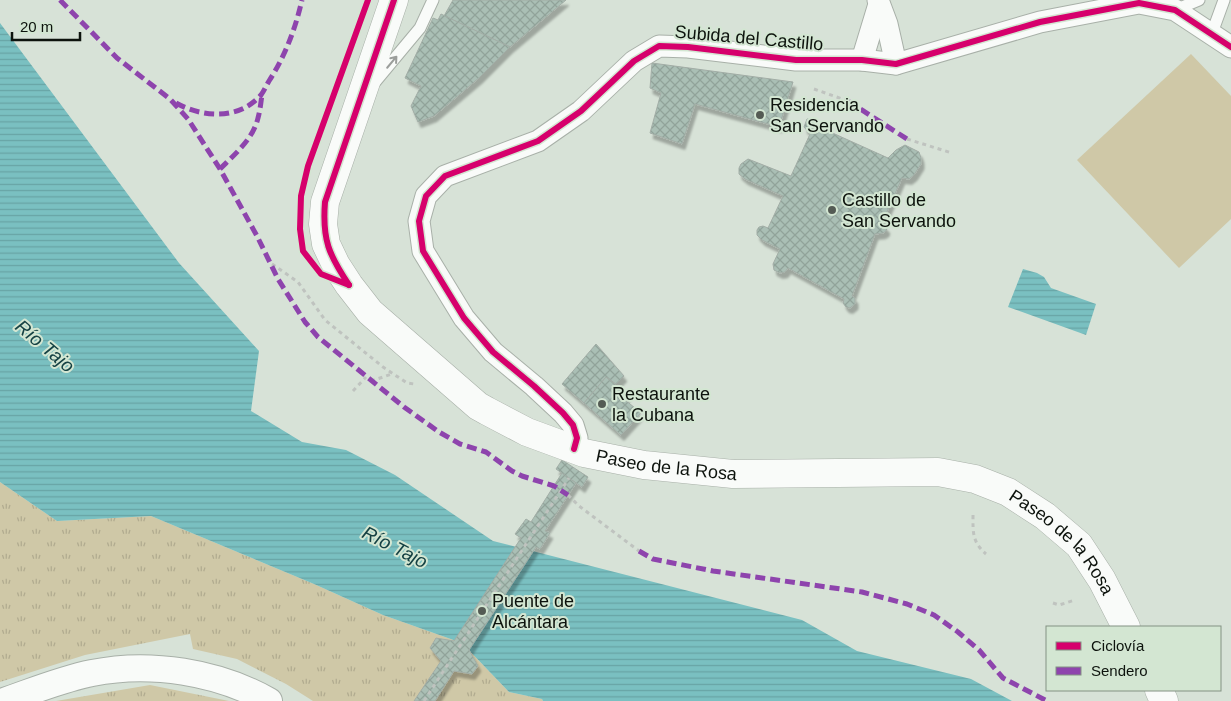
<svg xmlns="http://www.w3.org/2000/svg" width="1231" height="701" viewBox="0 0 1231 701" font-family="Helvetica,sans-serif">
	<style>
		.grass { fill: url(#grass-tufts) }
		.pitch { fill: #cfc8a7 }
		.water { fill: url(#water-rules) }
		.building { fill: url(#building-cross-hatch); stroke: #a2ada6; filter: url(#shadow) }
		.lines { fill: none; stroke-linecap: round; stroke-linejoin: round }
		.service-casing { stroke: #a8b0a8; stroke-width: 13 }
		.minor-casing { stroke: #a8b0a8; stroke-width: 23 }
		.tertiary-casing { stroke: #a8b0a8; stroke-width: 28 }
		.secondary-casing { stroke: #a8b0a8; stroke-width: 29 }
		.path { stroke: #bfc3bf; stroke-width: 3; stroke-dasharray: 4 4; stroke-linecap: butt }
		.service { stroke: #f9fbf9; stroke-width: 11 }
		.minor { stroke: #f9fbf9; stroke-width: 21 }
		.tertiary { stroke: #f9fbf9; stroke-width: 26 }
		.secondary { stroke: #f9fbf9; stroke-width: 28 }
		.quiet { stroke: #8e44ad; stroke-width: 5; stroke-dasharray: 10 5; stroke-linecap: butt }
		.cycleway-casing { stroke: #d3e6d2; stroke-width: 9 }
		.cycleway { stroke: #d6006c; stroke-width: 6 }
		.oneway { stroke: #9b9e9b }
		.poi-dot { fill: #545b54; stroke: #d3e6d2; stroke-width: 2 }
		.labels { text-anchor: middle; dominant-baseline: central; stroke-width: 4; stroke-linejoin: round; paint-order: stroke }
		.street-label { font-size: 18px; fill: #0d130d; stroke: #d3e6d2 }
		.poi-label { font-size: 18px; fill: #0d130d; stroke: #d3e6d2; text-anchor: start }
		.water-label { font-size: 19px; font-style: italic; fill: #164244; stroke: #d3e6d2 }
	</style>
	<defs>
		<pattern id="grass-tufts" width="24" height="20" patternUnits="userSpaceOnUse" patternTransform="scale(1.25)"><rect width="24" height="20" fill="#cfc8a7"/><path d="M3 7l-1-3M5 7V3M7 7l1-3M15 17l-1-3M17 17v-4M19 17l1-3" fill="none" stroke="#b1ab8f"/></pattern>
		<pattern id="water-rules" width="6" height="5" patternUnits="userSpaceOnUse" patternTransform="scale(1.25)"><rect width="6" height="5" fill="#7ac0c1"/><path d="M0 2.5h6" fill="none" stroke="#68a4a5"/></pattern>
		<pattern id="building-cross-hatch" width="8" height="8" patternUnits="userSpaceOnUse" patternTransform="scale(1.25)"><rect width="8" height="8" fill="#aabfb5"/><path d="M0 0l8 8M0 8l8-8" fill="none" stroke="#91a39a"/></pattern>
		<filter id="shadow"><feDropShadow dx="3" dy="5.5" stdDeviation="1" flood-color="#0004"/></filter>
	</defs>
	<rect width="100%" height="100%" fill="#d7e2d7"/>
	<g class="grass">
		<polygon points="0,482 57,521 151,516 314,584 383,615 462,643 509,692 542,699 543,701 313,701 286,684 237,659 193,649 190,634 85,655 0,682"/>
		<polygon points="150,685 229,701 56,701"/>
	</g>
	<polygon class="pitch" points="1191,54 1231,96 1231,219 1179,268 1077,160"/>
	<g class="water">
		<polygon points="0,23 179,263 259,351 251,411 302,442 346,450 395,475 493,541 802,620 857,651 971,679 1012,701 543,701 542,699 509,692 462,643 383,615 314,584 151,516 57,521 0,482"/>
		<polygon points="1023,269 1037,273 1044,277 1051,288 1096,304 1086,335 1008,307"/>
	</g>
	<g class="building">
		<polygon points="453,0 566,0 510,47 444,16"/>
		<polygon points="441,14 510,47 480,77 434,116 418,122 411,106 421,86 405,78 433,18 438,20"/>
		<polygon points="652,63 793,82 779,127 695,104 682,144 650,133 661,93 650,88"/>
		<polygon points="807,119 812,119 816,122 817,126 888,158 896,150 905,145 919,152 921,158 921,164 914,175 909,179 902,178 882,223 887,228 886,231 883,233 875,234 852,296 855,298 855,304 850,308 846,307 843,303 844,299 788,268 785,272 780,273 774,270 773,264 780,249 762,240 757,235 757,230 759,227 763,226 768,228 783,196 745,179 739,174 739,168 741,164 748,159 791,176 810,134 804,127"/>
		<polygon points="596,344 624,376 616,384 606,377 584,403 562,384"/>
		<polygon points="606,377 628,395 624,399 641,413 621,435 584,403"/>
		<polygon points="562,460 588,477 582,487 556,469"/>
		<polygon points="562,473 576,483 545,531 550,533 540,549 536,547 469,650 478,666 472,674 454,671 435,701 414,701 441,661 430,648 436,638 454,641 521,538 515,534 526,519 531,522"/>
	</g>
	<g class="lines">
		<defs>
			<g id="service">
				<polyline points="1175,10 1199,0"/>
				<polyline points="1212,33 1224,0"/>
				<polyline points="375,82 420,28 433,0"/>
			</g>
			<g id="minor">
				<polyline points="878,0 887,24 896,64"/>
				<polyline points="862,60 879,4"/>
				<polyline points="574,449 577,438 573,425 563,413 534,386 493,352 464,318 423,251 419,221 426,196 445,176 538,141 581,111 634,61 659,46 688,47 796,60 862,60 896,64 1040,22 1139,3 1175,10 1231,47"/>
			</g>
			<path id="tertiary" d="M4 701C33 691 62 679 92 673 150 661 218 672 269 701"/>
			<g id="secondary">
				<path id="s1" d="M394 0 325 202 323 224 326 244 336 265 349 285 370 312 478 406 487 411 527 432 584 453 644 465 733 474 938 472 975 479 1008 492 1045 516 1079 545 1102 580 1126 627"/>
				<polyline points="1159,690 1164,701"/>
			</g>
		</defs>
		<use href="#service" class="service-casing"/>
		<use href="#minor" class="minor-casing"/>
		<use href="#tertiary" class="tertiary-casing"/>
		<use href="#secondary" class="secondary-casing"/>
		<g class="path">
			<polyline points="814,89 848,101"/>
			<polyline points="907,139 952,153"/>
			<polyline points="272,264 298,282 325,320 383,367 407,383 414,384"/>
			<polyline points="371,381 392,374"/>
			<polyline points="353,391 366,377"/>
			<polyline points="568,495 579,506 639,551"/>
			<path d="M973 515C973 532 972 542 986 554"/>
			<polyline points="1053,603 1059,605 1075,600"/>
			<polyline points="424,701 569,478"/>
		</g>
		<use href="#service" class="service"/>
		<use href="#minor" class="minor"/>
		<use href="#tertiary" class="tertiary"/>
		<use href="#secondary" class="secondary"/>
		<g class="quiet">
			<polyline points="60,0 117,58 170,99 188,119 220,169 257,236 278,279 305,322 318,337 404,407 439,432 460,444 486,452 512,471 522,476 554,486 568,495"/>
			<polyline points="848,101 907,139"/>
			<path d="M176 103C203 118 239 120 261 95 264 91 266 86 269 81 285 56 295 30 302 0"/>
			<path d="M220 169C235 154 253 139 258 118 260 111 261 102 262 94"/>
			<polyline points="639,551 653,559 713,571 862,592 907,604 934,615 958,632 979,650 1003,678 1047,701"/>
		</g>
		<defs>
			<g id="cycleway">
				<polyline points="349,285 321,274 303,251 300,229 301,196 308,166 368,0"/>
				<path d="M349 285C329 255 322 240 325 202L394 0"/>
				<polyline points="574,449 577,438 573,425 563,413 534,386 493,352 464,318 423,251 419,221 426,196 445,176 538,141 581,111 634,61 659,46 688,47 796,60 862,60 896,64 1040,22 1139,3 1175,10 1231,47"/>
			</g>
		</defs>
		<use href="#cycleway" class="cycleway-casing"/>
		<use href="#cycleway" class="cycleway"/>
	</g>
	<defs><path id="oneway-shaft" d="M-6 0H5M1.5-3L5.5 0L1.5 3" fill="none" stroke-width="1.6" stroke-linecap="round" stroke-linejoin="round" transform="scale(1.25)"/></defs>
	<use class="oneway" href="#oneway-shaft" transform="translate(392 62) rotate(-50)"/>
	<g class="poi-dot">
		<circle cx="760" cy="115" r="5"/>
		<circle cx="832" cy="210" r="5"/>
		<circle cx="602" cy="404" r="5"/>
		<circle cx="482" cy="611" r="5"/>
	</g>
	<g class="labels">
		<g class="street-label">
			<text transform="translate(749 38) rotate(5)">Subida del Castillo</text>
			<text stroke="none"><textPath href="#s1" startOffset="680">Paseo de la Rosa</textPath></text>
			<text stroke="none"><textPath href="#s1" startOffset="1100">Paseo de la Rosa</textPath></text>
		</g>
		<g class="poi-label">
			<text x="770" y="105">Residencia<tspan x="770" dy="21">San Servando</tspan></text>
			<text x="842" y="200">Castillo de<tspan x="842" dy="21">San Servando</tspan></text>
			<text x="612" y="394">Restaurante<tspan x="612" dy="21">la Cubana</tspan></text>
			<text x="492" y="601">Puente de<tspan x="492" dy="21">Alcántara</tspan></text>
		</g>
		<g class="water-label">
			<text transform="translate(45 346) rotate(40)">Río Tajo</text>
			<text transform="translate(395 547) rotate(27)">Río Tajo</text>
		</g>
	</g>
	<rect x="1046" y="626" width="175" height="65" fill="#d3e6d2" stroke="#849283"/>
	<rect x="1056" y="642" width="25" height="8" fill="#d6006c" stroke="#849283"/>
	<text x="1091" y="651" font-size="15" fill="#0d130d">Ciclovía</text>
	<rect x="1056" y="667" width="25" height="8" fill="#8e44ad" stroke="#849283"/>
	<text x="1091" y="676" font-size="15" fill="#0d130d">Sendero</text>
	<path d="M12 32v8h68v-8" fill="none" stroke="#0d130d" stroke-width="2.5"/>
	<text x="20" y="32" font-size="15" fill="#0d130d" stroke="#d3e6d2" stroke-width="4" paint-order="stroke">20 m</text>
</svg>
